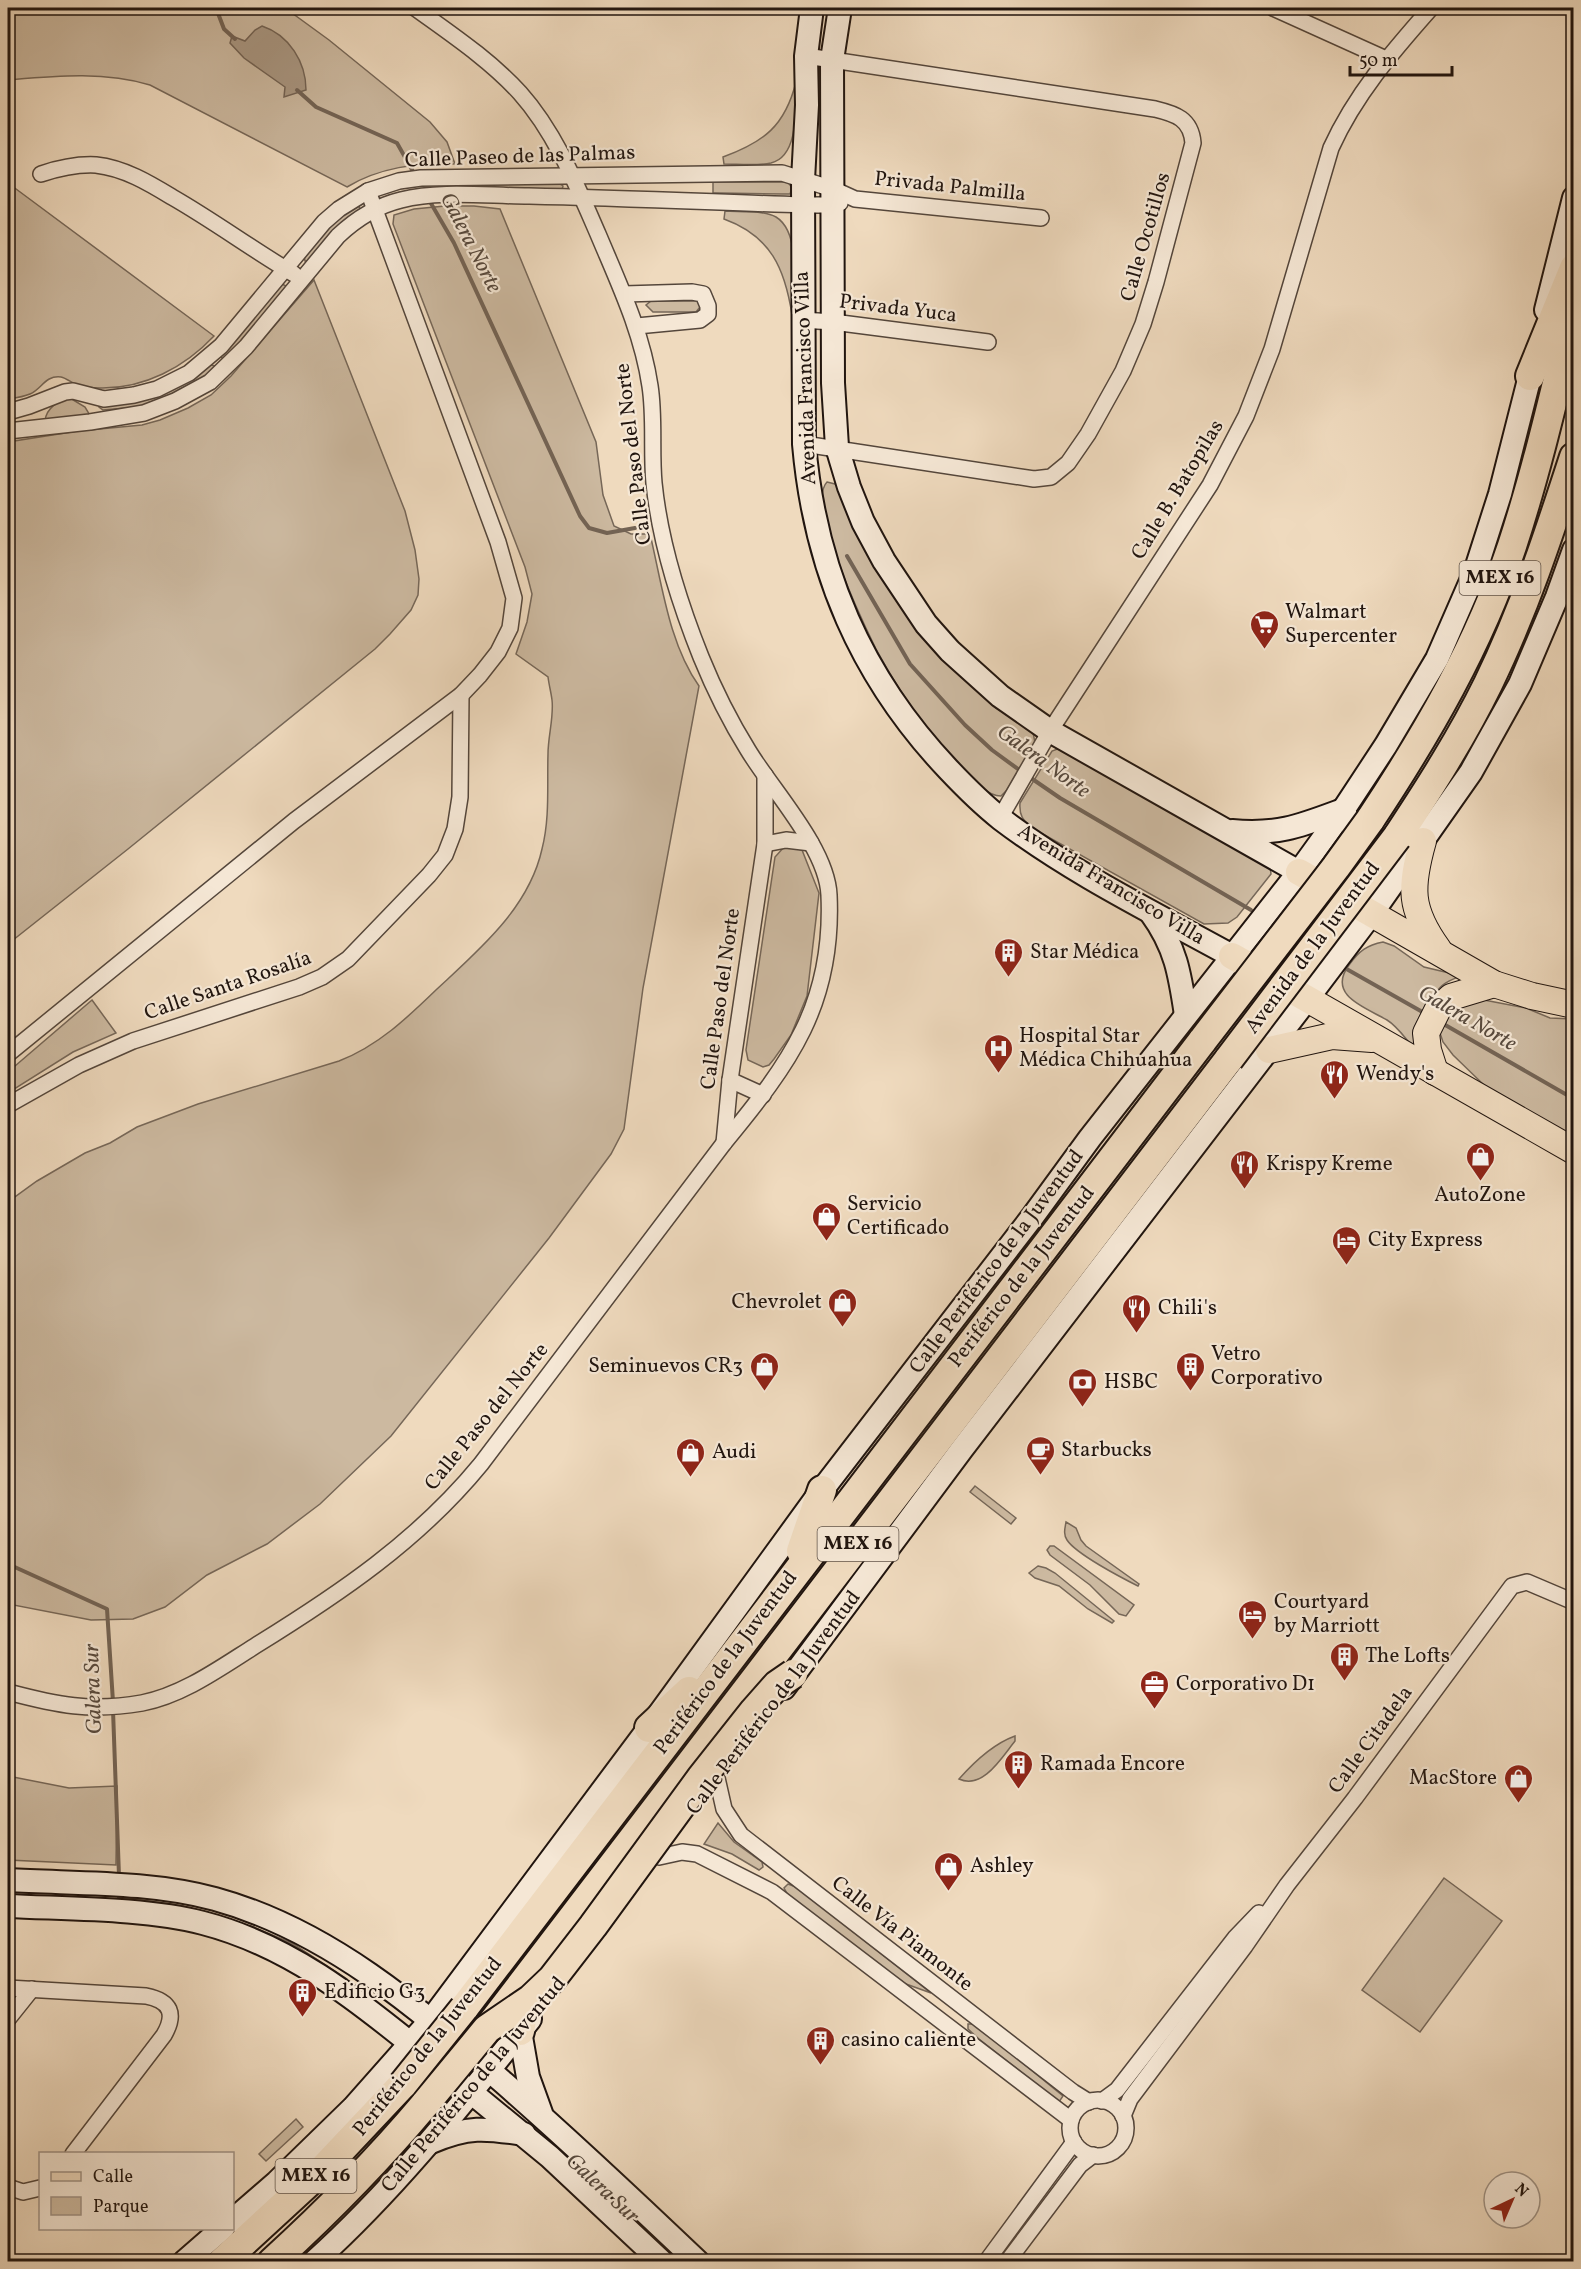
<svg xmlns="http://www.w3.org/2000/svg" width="1581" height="2269" viewBox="0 0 1581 2269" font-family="Vollkorn,serif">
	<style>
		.green { fill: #ccb9a0; stroke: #766758; stroke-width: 1.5 }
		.water { fill: #a99782; stroke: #736354; stroke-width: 1.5 }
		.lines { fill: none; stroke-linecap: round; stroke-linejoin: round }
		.stream { stroke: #736354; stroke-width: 4 }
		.street-casing { stroke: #54463b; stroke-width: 18 }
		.secondary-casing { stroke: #21150f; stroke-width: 26 }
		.primary-casing { stroke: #21150f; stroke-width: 28 }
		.highway-casing { stroke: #21150f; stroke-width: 32 }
		.street { stroke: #f5e7d5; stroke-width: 15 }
		.secondary { stroke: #f5e7d5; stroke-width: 22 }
		.primary { stroke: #efdabe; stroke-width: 26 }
		.highway { stroke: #efdabe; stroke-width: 28 }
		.highway-bridge-casing { stroke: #21150f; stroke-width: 32; stroke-linecap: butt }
		.highway-bridge { stroke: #efdabe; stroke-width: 28 }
		.labels { text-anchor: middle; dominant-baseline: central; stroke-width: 4.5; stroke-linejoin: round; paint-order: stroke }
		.shield { fill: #f5e7d5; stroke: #61544a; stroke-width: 1.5 }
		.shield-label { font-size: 20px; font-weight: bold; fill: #21150f }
		.street-label { font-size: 21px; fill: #21150f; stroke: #f5e7d5 }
		.poi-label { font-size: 21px; fill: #21150f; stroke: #f5e7d5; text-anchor: start }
		.water-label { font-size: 22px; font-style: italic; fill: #57493d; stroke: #f5e7d5 }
	</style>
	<rect width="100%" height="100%" fill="#efdabe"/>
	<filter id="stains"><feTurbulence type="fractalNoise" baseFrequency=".00333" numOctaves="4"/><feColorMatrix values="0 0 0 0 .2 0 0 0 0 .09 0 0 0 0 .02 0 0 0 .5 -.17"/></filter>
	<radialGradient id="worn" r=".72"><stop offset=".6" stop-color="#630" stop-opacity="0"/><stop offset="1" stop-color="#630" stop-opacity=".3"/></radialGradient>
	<g class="green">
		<path d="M8 8H285L329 40 430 122 447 142 455 164C418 162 378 168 347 187L150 85C104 71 55 76 8 80Z"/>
		<path d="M796 82C795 106 800 156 771 163 757 166 738 164 724 164L723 157C764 142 785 126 796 82Z"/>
		<polygon points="557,182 563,186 562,190 468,187 468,184"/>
		<polygon points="713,182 788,182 792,188 790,194 782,194 720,193 713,193"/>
		<path d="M8 183 214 336C185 367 144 389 100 388 93 388 84 387 77 385 72 383 66 378 61 377 45 375 42 389 30 394 23 397 15 398 8 399Z"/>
		<polygon points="358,204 360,209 340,224 309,261 305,261 304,256 333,219"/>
		<path d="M445 206H474L500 209 596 442 603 495 614 526 631 534H650C662 584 669 644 699 686L643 988 624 1129 611 1154 549 1238 391 1436 320 1504 267 1544 207 1575 165 1607 133 1619 91 1620 8 1604V1202L37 1181 85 1153 110 1143 137 1127 198 1104 339 1061C378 1046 407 1018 437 989 479 950 529 908 542 849 550 818 547 786 548 754 548 736 554 717 552 700 551 692 549 685 548 677L516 654 527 622 532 594 525 567 393 224 394 215 414 209Z"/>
		<path d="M725 211C739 212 763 210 776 217 802 233 793 289 792 315 785 269 771 236 724 219Z"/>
		<polygon points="314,280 405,511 415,550 419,579 418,595 411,610 390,634 375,649 128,849 8,944 8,442 78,431 142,425 160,420 188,408 211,395 231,376"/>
		<polygon points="282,284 286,286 286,289 225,361 220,356"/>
		<polygon points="651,301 698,301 700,307 696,312 653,312 646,305"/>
		<polygon points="211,365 215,366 216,369 211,374 167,398 137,407 103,410 99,407 99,405"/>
		<path d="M70 398 85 407 91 417 45 421C46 408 59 400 70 398Z"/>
		<path d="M827 482 839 485 934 649 963 678 996 708 1033 732 1035 743 1007 790 1001 796C986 796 972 778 962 767 947 752 932 736 920 719 904 697 889 673 876 649 863 623 806 503 827 482Z"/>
		<path d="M1060 748 1270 866 1271 874 1237 917 1228 923 1204 924 1032 828C1023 820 1019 816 1020 803L1052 751Z"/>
		<polygon points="785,846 802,850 819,893 807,996 791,1035 774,1059 769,1065 763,1067 748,1060 746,1050 775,857"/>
		<path d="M1383 942 1394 946 1424 967 1462 976C1454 978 1443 983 1438 990 1429 1001 1416 1033 1413 1047 1405 1038 1397 1026 1387 1020 1367 1008 1326 996 1349 965 1359 951 1367 945 1383 942Z"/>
		<polygon points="92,1000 116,1033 73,1052 8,1093 8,1072"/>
		<polygon points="1484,1000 1526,1008 1550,1018 1573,1019 1573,1137 1487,1088 1453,1055 1443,1042 1439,1030 1449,1007"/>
		<polygon points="975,1486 1016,1518 1011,1524 970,1492"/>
		<path d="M1066 1522 1076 1528 1081 1540 1086 1546 1139 1584 1138 1586C1122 1578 1076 1554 1067 1540 1063 1534 1065 1528 1066 1522Z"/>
		<polygon points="1050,1546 1054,1546 1134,1605 1126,1616 1119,1614 1090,1585 1050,1555 1047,1550"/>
		<polygon points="1038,1566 1046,1568 1055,1573 1114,1621 1112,1623 1088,1609 1059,1586 1035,1578 1029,1573"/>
		<path d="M1015 1736V1741C1002 1757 983 1790 959 1779 974 1762 993 1744 1015 1736Z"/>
		<polygon points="8,1776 69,1788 117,1786 116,1865 8,1860"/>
		<polygon points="718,1823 734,1842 762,1862 763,1867 759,1870 732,1854 704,1844"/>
		<polygon points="1444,1878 1502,1921 1420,2032 1362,1990"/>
		<polygon points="788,1884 796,1887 931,1993 906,1984 818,1921 788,1895 784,1888"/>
		<polygon points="968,2024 975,2024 1063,2096 1059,2102 979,2039 968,2029"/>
		<polygon points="296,2119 303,2127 266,2161 259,2154"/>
	</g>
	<path class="water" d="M262 26C289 35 306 62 306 90L284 97 285 87 244 58 230 43 232 36 245 41 255 30Z"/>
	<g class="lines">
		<g class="stream">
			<polyline points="216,8 224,29 235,39"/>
			<polyline points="297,90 316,107 397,143 415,175"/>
			<polyline points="429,200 454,243 580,516 589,528 607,533 635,528"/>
			<polyline points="847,556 910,664 965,725 992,750 1022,772"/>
			<polyline points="1028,776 1060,798 1251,910"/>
			<polyline points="1343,967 1426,1014"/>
			<polyline points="1440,1022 1574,1099"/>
			<polyline points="8,1564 107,1609 113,1702"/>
			<polyline points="113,1710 119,1876"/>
			<polyline points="119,1894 119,1898 183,1907"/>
			<polyline points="250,1927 291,1944 346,1980"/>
		</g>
		<defs>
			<g id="street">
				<polyline points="1273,8 1386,59"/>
				<path d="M41 174C59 168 77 164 96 165 124 168 149 183 172 197 214 221 253 250 294 274"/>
				<polyline points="624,294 692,292 703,294 708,306 708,314 700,320 637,326"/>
				<polyline points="802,320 833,322 988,342"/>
				<polyline points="8,412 29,406 65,392 73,391 104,399 134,395 157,389 189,373 221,346 324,222 339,209 368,191 399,181 421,178 782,173 833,189 855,199 1041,218"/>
				<path d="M8 431 90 422 144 413 175 401 210 382 246 347 338 236C356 219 376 206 401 200 441 190 487 196 529 196 620 198 712 202 803 205H833L840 203"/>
				<path d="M804 444 1034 479 1051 477 1068 463 1088 434 1123 371 1143 324 1156 282 1193 143C1191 119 1176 114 1155 109L806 56"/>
				<path d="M1000 818 1050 731 1210 485 1246 416 1272 349 1331 148C1355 95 1392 52 1431 8"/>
				<polyline points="765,844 786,840 811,843"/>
				<polyline points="8,1054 294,821 461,695 480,675 498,652 510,628 514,598 498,542 368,191"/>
				<polyline points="730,1080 763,1095"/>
				<polyline points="8,1105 79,1065 133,1041 299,987 322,977 348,959 429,875 445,855 455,829 460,797 461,695"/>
				<polyline points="724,1143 730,1080 765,844 765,775"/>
				<path d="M8 1692C57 1705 90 1712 142 1703 183 1695 220 1668 255 1646 339 1594 418 1541 481 1464L724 1143C790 1063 834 1004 829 895 827 848 772 790 748 750 730 721 714 689 701 657 679 602 660 543 654 483 651 451 655 418 650 386 642 332 619 284 598 234 577 186 555 132 520 93 490 60 451 34 415 8"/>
				<polyline points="717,1778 724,1809 741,1835 1073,2092 1089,2102"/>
				<polyline points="659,1857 682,1852 697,1854 772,1892 1071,2120"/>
				<path d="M8 1988 146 1996C171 2001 176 2014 164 2035L73 2154"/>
				<polyline points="8,2019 32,1989"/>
				<circle cx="1098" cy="2128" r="28"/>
				<polyline points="1102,2101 1117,2090 1235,1938 1259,1913"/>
				<polyline points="1123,2116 1130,2099 1245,1946 1287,1885 1355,1798 1512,1586 1527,1582 1574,1602"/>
				<polyline points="8,2187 23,2192 40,2188"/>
				<polyline points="986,2262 1074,2142"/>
				<polyline points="1007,2262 1080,2165 1093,2155"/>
			</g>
			<g id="secondary">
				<path d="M812 8 806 56 807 105 803 180 804 444C815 570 861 677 948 769 965 787 982 804 1001 819 1072 873 1154 913 1232 956"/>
				<polyline points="840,8 832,60 833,383 837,447 849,487 863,522 884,561 926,624 950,651 1000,696 1050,731 1299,872"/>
				<polyline points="1546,310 1574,198"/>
				<path d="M1232 831C1279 835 1300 826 1343 810 1354 834 1374 852 1400 860"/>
				<path d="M1151 913C1176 947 1180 975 1186 1015"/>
				<polyline points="784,1688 962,1449 1307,999 1372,913 1471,772 1520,684 1557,597 1574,550"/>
				<path d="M8 1880C76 1884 149 1881 215 1899 328 1930 418 2008 504 2083 570 2141 634 2201 698 2262"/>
				<path d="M8 1906C68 1909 145 1908 203 1923 288 1945 355 1998 421 2052"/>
				<polyline points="520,2031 528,2077 541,2113"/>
				<polyline points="461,2084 550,2157 662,2262"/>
				<path d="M431 2142C468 2126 485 2128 524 2134"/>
				<polyline points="232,2221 277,2182 353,2108 431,2020 649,1728 822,1490 1033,1216 1090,1138 1299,872 1338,818 1386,745 1437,659 1475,572 1500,494 1534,360"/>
				<polyline points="184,2262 223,2228"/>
				<path d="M314 2262C396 2188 461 2105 530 2019"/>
			</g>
			<g id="primary">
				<path d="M1423 841C1410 887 1409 909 1438 949"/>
				<polyline points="1299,872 1494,984 1532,996 1574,1005"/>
				<polyline points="1232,956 1574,1151"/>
				<polyline points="1269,1050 1332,1036 1372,1039"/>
				<polyline points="1435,1072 1428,1050 1426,1033 1438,1009 1451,997 1494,984"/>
			</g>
			<g id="highway">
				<polyline points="1530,376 1574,268"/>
				<path d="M1370 820C1427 734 1479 645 1512 546 1537 470 1555 391 1574 313"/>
				<path d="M1397 837C1430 787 1462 737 1488 684 1524 610 1549 534 1574 457"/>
				<polyline points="801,1551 822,1490"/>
				<polyline points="649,1728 689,1691"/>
				<polyline points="464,2008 1203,1040"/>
				<polyline points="492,2023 1229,1059"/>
				<polyline points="520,2031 523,2014 534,1988"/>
				<polyline points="222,2262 322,2170 403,2084"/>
				<path d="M272 2262C327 2212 378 2160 426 2103"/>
			</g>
		</defs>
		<use href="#street" class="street-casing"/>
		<use href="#secondary" class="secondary-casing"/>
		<use href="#primary" class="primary-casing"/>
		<use href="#highway" class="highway-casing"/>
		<use href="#street" class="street"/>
		<use href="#secondary" class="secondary"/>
		<use href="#primary" class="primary"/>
		<use href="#highway" class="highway"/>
		<defs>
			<g id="highway-bridge">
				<polyline points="1203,1040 1336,867 1370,820"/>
				<polyline points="1229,1059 1397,837"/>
				<polyline points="403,2084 464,2008"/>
				<polyline points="426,2103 487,2029 531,1999 552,1979 593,1926 701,1778 754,1711 777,1685 793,1674"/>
			</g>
		</defs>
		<use href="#highway-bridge" class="highway-bridge-casing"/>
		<use href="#highway-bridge" class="highway-bridge"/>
	</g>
	<defs>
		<symbol id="supermarket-pin" viewBox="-11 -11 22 30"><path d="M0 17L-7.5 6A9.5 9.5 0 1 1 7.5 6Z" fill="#8f2418" stroke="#f5e7d5"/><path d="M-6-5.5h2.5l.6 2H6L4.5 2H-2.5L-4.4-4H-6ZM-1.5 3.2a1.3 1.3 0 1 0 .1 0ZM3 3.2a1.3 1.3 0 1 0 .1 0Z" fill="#fff"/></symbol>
		<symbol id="building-pin" viewBox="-11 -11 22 30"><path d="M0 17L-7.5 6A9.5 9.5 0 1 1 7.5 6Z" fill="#8f2418" stroke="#f5e7d5"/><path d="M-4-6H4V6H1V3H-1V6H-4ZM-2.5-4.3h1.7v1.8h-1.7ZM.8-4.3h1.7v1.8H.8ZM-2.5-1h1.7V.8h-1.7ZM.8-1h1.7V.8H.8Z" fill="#fff"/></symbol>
		<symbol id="hospital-pin" viewBox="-11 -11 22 30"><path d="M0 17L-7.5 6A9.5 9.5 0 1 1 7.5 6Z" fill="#8f2418" stroke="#f5e7d5"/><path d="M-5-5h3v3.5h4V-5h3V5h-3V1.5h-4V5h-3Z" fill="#fff"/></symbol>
		<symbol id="restaurant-pin" viewBox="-11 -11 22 30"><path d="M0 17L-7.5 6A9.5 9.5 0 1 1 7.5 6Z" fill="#8f2418" stroke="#f5e7d5"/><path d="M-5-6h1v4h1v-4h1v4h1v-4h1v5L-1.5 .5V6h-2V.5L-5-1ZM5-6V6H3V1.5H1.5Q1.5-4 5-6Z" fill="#fff"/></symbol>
		<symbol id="shop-pin" viewBox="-11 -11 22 30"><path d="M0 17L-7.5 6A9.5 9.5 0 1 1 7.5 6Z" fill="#8f2418" stroke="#f5e7d5"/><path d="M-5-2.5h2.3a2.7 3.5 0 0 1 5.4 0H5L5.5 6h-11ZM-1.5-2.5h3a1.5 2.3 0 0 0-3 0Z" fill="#fff"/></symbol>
		<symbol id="hotel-pin" viewBox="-11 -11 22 30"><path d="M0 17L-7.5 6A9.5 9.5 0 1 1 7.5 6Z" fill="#8f2418" stroke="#f5e7d5"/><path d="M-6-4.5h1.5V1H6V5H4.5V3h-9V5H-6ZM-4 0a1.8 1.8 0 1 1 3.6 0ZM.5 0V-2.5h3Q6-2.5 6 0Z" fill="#fff"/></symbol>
		<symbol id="bank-pin" viewBox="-11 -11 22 30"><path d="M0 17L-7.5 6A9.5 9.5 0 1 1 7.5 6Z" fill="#8f2418" stroke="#f5e7d5"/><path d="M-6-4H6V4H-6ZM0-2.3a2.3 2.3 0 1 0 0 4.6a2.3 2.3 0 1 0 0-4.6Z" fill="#fff"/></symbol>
		<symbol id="cafe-pin" viewBox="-11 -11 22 30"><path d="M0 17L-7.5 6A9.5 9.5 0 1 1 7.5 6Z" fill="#8f2418" stroke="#f5e7d5"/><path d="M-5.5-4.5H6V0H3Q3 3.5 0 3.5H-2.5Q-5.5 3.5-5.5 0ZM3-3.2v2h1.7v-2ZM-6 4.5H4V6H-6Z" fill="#fff"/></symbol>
		<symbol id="office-pin" viewBox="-11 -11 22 30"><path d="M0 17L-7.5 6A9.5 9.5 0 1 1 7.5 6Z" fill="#8f2418" stroke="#f5e7d5"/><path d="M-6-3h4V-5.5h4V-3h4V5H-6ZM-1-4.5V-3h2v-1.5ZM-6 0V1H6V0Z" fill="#fff"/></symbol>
	</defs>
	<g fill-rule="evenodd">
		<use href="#supermarket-pin" x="1248" y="608" width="33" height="45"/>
		<use href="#building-pin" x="992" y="936" width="33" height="45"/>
		<use href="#hospital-pin" x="982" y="1032" width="33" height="45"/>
		<use href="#restaurant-pin" x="1318" y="1058" width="33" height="45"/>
		<use href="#shop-pin" x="1464" y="1140" width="33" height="45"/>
		<use href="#restaurant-pin" x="1228" y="1148" width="33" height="45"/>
		<use href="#shop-pin" x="810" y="1200" width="33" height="45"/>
		<use href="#hotel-pin" x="1330" y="1224" width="33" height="45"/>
		<use href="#shop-pin" x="826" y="1286" width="33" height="45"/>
		<use href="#restaurant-pin" x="1120" y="1292" width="33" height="45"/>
		<use href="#shop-pin" x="748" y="1350" width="33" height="45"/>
		<use href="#building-pin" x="1174" y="1350" width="33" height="45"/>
		<use href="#bank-pin" x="1066" y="1366" width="33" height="45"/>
		<use href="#cafe-pin" x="1024" y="1434" width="33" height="45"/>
		<use href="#shop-pin" x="674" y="1436" width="33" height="45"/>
		<use href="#hotel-pin" x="1236" y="1598" width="33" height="45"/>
		<use href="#building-pin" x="1328" y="1640" width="33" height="45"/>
		<use href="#office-pin" x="1138" y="1668" width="33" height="45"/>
		<use href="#building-pin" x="1002" y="1748" width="33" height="45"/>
		<use href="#shop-pin" x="1502" y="1762" width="33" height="45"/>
		<use href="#shop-pin" x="932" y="1850" width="33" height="45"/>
		<use href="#building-pin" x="286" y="1976" width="33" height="45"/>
		<use href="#building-pin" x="804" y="2024" width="33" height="45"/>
	</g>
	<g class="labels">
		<g class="shield">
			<rect x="1459.5" y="561" width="81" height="34" rx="4.5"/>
			<rect x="817.5" y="1527" width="81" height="34" rx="4.5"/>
			<rect x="275.5" y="2159" width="81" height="34" rx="4.5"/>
		</g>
		<g class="shield-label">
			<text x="1500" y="578">MEX 16</text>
			<text x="858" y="1544">MEX 16</text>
			<text x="316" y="2176">MEX 16</text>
		</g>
		<g class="street-label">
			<text transform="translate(520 157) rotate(-2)">Calle Paseo de las Palmas</text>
			<text transform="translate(950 187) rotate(6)">Privada Palmilla</text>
			<text transform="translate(1146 237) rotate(-74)">Calle Ocotillos</text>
			<text transform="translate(898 309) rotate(7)">Privada Yuca</text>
			<text transform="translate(806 378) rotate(-92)">Avenida Francisco Villa</text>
			<text transform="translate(634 454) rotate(-97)">Calle Paso del Norte</text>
			<text transform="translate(1178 490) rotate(-59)">Calle B. Batopilas</text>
			<text transform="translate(1111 885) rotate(31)">Avenida Francisco Villa</text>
			<text transform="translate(1313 948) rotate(-53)">Avenida de la Juventud</text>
			<text transform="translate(228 986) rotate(-19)">Calle Santa Rosalía</text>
			<text transform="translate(721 999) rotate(-82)">Calle Paso del Norte</text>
			<text transform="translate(997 1262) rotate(-53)">Calle Periférico de la Juventud</text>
			<text transform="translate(1022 1277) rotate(-52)">Periférico de la Juventud</text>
			<text transform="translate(487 1417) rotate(-51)">Calle Paso del Norte</text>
			<text transform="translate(726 1663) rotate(-53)">Periférico de la Juventud</text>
			<text transform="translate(774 1703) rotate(-53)">Calle Periférico de la Juventud</text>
			<text transform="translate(1371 1740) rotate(-54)">Calle Citadela</text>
			<text transform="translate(902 1934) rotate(38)">Calle Vía Piamonte</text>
			<text transform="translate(428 2047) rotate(-51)">Periférico de la Juventud</text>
			<text transform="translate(474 2085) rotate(-50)">Calle Periférico de la Juventud</text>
		</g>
		<g class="poi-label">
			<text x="1285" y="612">Walmart<tspan x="1285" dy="24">Supercenter</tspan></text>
			<text x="1030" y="952">Star Médica</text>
			<text x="1019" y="1036">Hospital Star<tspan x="1019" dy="24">Médica Chihuahua</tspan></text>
			<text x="1356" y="1074">Wendy's</text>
			<text x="1266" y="1164">Krispy Kreme</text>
			<text x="1480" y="1195" text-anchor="middle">AutoZone</text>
			<text x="847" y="1204">Servicio<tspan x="847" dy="24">Certificado</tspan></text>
			<text x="1368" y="1240">City Express</text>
			<text x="822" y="1302" text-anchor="end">Chevrolet</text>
			<text x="1158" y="1308">Chili's</text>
			<text x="1211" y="1354">Vetro<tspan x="1211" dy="24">Corporativo</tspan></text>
			<text x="743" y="1366" text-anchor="end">Seminuevos CR3</text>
			<text x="1104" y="1382">HSBC</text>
			<text x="1061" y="1450">Starbucks</text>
			<text x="712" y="1452">Audi</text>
			<text x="1274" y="1602">Courtyard<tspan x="1274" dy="24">by Marriott</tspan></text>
			<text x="1365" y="1656">The Lofts</text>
			<text x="1176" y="1684">Corporativo D1</text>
			<text x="1040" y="1764">Ramada Encore</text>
			<text x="1497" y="1778" text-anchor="end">MacStore</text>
			<text x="970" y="1866">Ashley</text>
			<text x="324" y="1992">Edificio G3</text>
			<text x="841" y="2040">casino caliente</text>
		</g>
		<g class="water-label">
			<text transform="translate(470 243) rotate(63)">Galera Norte</text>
			<text transform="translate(1043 762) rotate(36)">Galera Norte</text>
			<text transform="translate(1467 1019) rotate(30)">Galera Norte</text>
			<text transform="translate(94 1689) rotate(-92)">Galera Sur</text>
			<text transform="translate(602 2189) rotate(43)">Galera Sur</text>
		</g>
	</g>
	<rect width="1581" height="2269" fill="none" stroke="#efdabe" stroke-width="30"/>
	<rect x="9" y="9" width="1563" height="2251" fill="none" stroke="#21150f" stroke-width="3"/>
	<rect x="15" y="15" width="1551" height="2239" fill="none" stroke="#21150f" stroke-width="1.5"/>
	<rect x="39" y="2152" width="195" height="78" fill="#f5e7d5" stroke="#a09386" stroke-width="1.5"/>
	<rect x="51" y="2172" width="30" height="9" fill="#efdabe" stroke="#a09386" stroke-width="1.5"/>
	<text x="93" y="2182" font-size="18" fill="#21150f">Calle</text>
	<rect x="51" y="2197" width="30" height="18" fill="#ccb9a0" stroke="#a09386" stroke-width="1.5"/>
	<text x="93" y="2212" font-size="18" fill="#21150f">Parque</text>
	<g transform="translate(1512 2200) rotate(44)"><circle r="28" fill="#f5e7d5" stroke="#a09386" stroke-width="1.5"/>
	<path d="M0-4.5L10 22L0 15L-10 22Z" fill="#8f2418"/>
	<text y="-9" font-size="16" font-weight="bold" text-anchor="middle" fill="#21150f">N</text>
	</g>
	<path d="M1350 66v9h102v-9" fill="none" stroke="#21150f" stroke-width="3"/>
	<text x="1359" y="66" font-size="18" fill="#21150f" stroke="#f5e7d5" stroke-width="4.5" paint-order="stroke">50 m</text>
	<rect width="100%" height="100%" filter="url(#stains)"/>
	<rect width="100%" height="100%" fill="url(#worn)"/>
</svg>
